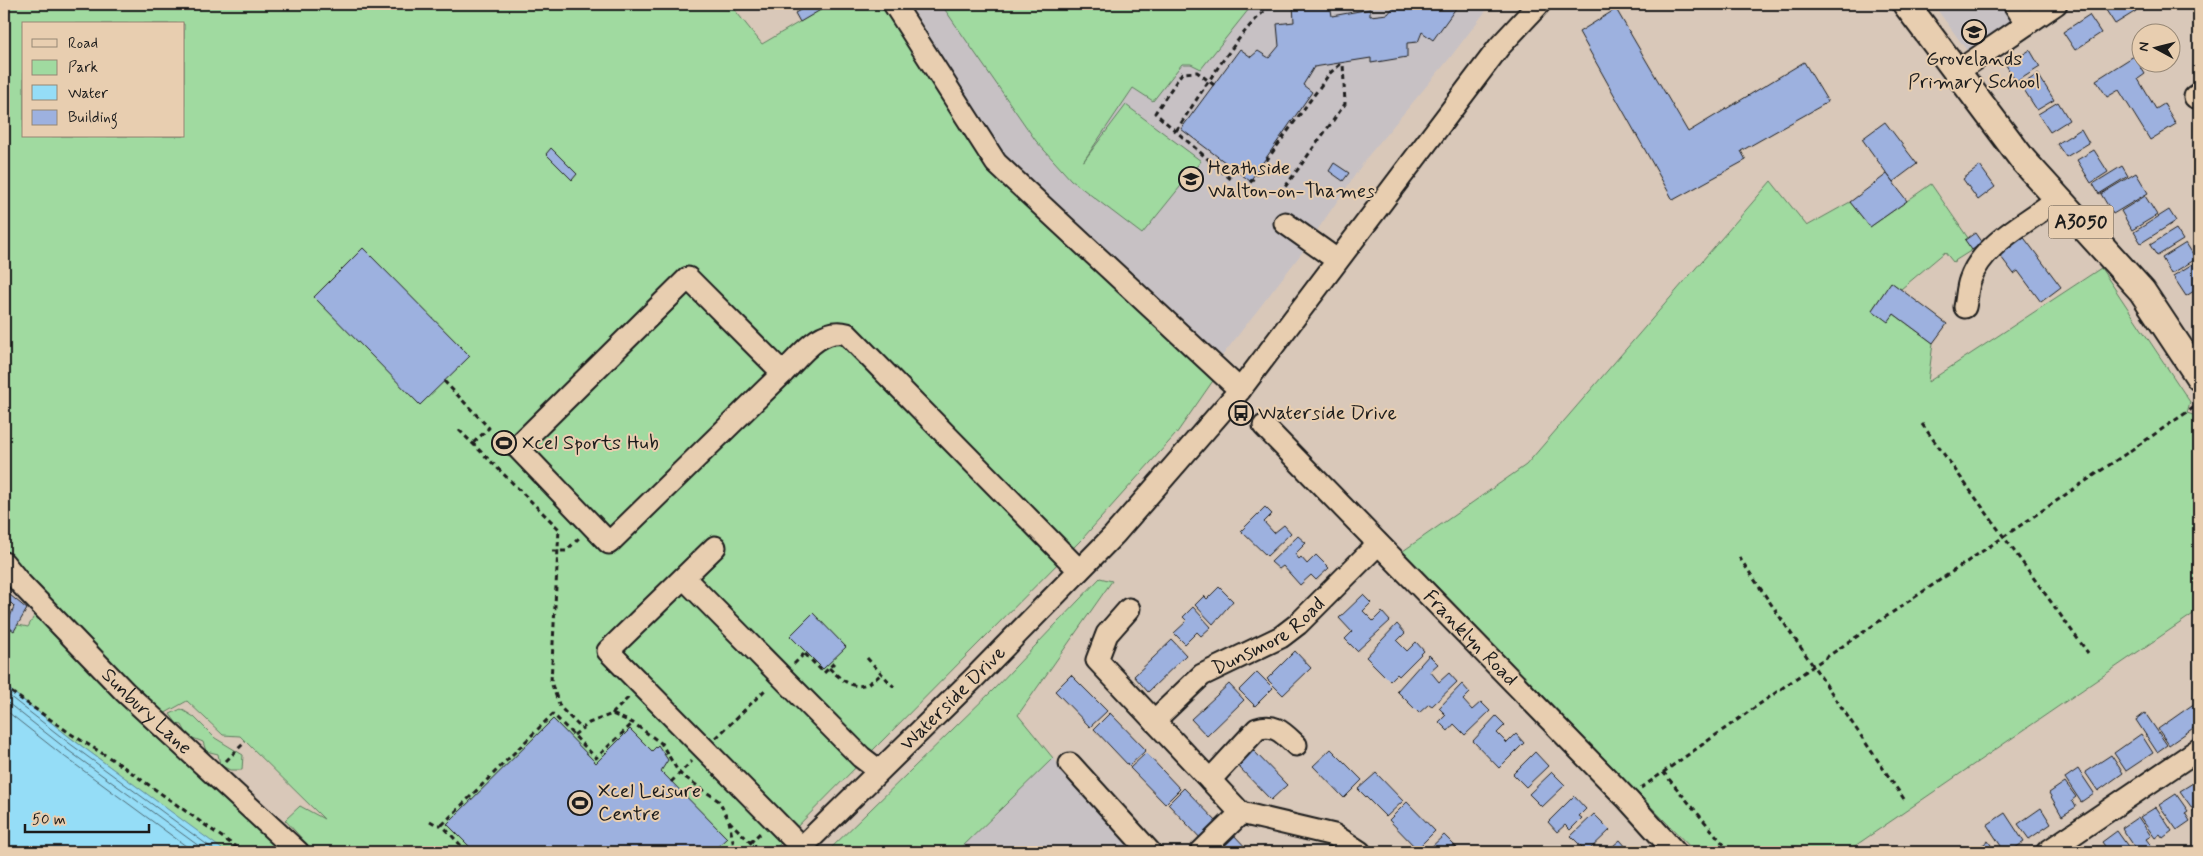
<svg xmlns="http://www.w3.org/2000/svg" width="2203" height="856" viewBox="0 0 2203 856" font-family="Mynerve,sans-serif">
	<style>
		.built { fill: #c7c1c4 }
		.green { fill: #a0daa0; stroke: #5e7b5e; fill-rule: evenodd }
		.water { fill: #95ddf7; stroke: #65909f }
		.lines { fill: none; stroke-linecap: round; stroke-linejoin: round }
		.shore { stroke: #4c6974; stroke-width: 1 }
		.building { fill: #9db1df; stroke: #1c1c1c }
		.minor-casing { stroke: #1c1c1c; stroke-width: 25 }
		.major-casing { stroke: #1c1c1c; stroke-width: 30 }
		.path { stroke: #1c1c1c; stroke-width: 3; stroke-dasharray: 5 4; stroke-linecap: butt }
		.minor { stroke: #e8ceb0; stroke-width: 21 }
		.major { stroke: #e8ceb0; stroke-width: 26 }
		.labels { text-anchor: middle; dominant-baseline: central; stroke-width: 4; stroke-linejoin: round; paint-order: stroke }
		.shield { fill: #e8ceb0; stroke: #595148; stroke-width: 1 }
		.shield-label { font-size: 19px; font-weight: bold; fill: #1c1c1c }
		.poi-label { font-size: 20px; fill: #1c1c1c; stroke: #e8ceb0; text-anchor: start }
		.street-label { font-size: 20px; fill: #1c1c1c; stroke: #e8ceb0 }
	</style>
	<rect width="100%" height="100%" fill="#d9c8b9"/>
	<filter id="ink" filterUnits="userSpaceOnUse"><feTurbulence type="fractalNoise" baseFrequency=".02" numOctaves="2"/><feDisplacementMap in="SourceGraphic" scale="10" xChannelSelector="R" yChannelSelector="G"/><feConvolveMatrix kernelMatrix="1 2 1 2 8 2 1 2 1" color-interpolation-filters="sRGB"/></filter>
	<g filter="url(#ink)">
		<g class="built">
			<polygon points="885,4 1491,4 1449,59 1368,156 1301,254 1222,356 999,149 913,10 896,21"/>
			<polygon points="1933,4 2033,4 1968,52"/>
			<polygon points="1053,758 1133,852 957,852"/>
		</g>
		<g class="green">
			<path d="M4 4H730L762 44 830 4H885L986 165 1217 375 1176 434 1083 538 772 852H314L285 820 300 806 324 819 240 736 223 735 187 701 160 716 18 569 4 552ZM24 24H184V136H24Z"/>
			<polygon points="941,4 1253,4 1201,69 1191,64 1182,64 1153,101 1133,88 1083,162 1126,105 1201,161 1142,234 1071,180 1036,141"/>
			<polygon points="1771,181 1807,226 1850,202 1870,227 1931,184 1968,238 1972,250 1953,262 1945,252 1901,289 1891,283 1872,310 1888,321 1894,314 1933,343 1928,382 2101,268 2190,402 2187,413 2199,417 2199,610 1846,852 1695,852 1403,551 1526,465"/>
			<polygon points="1100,578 1112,581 1018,715 1053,758 957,852 827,852 994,689"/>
			<polygon points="37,611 288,852 225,852 72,739 4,685 4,622 28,627"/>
			<polygon points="181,709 194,717 215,738 243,755 242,770 230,770 220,765 218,754 206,751 203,742 188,736 182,725 177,724 170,714"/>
		</g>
		<polygon class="water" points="4,685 72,739 226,852 4,852"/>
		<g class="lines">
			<g class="shore">
				<polyline points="4,692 69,743 217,852"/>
				<polyline points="4,700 65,748 207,852"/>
				<polyline points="4,709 61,754 194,852"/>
			</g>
		</g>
		<g class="building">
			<polygon points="811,4 829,5 800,22 795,13"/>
			<polygon points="1293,4 1330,4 1332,16 1370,9 1370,16 1388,14 1396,4 1459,4 1433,40 1422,32 1418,42 1407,43 1407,57 1371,63 1371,58 1314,67 1303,85 1312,92 1250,181 1181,129 1240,49 1251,57 1258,51 1269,58 1279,46 1277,24 1294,22"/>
			<polygon points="2102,4 2132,4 2136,11 2115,24"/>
			<polygon points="1616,9 1688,132 1804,62 1828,102 1741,151 1746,160 1673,200 1579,32"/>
			<polygon points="2089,15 2101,33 2075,50 2063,32"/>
			<polygon points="2030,50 2040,67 2016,82 2006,65"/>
			<polygon points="2134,56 2145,74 2138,79 2156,109 2164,104 2176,124 2150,140 2119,90 2107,97 2096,80"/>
			<polygon points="2038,74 2054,100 2037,110 2021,85"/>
			<polygon points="2058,102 2069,120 2050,132 2038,114"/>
			<polygon points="1885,122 1917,164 1893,182 1862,139"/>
			<polygon points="2081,129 2089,143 2066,157 2057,144"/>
			<polygon points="551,148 577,174 572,180 546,154"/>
			<polygon points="2094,150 2108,172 2091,183 2077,160"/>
			<polygon points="1334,163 1349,173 1343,181 1329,171"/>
			<polygon points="1980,166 1995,187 1978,200 1963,179"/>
			<polygon points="2122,166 2128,176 2099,194 2093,184"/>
			<polygon points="2136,173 2148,193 2113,214 2101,194"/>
			<polygon points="1887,174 1907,201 1870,227 1850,202"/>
			<polygon points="2145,196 2157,215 2132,230 2121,211"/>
			<polygon points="2169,210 2176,221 2141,243 2134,232"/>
			<polygon points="2176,229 2183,240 2157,256 2150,245"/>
			<polygon points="1975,233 1982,243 1972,250 1965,240"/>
			<polygon points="2022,235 2061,287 2041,302 2018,271 2014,274 1998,253"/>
			<polygon points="2186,243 2196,259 2171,274 2162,258"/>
			<polygon points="363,248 470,356 420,405 314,297"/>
			<polygon points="2199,260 2199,288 2186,296 2173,276"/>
			<polygon points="1891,282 1947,324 1933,343 1894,314 1888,322 1872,310"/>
			<polygon points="1265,507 1272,514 1264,522 1274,533 1284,525 1291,533 1267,556 1241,531"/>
			<polygon points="1298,536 1306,543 1295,554 1299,559 1301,557 1307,564 1316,555 1329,568 1316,580 1311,575 1300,585 1283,566 1279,569 1271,562"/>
			<polygon points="1219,587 1233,601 1213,624 1195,605 1204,596 1207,599"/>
			<polygon points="10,595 27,609 14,631 7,626 14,606 11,603 4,606 4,598"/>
			<polygon points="1363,595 1371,603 1363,611 1373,621 1382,612 1390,621 1357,651 1345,639 1352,632 1339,618"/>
			<polygon points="1193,607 1211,627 1201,636 1197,632 1185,644 1174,633 1187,621 1183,617"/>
			<polygon points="813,613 846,647 823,669 790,636"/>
			<polygon points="1397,624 1405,633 1397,641 1407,651 1416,642 1424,651 1399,676 1397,674 1390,681 1366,657"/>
			<polygon points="1172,640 1186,655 1148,692 1134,676"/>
			<polygon points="1295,651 1311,668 1283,695 1267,679"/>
			<polygon points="1429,655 1438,664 1430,671 1439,682 1449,673 1457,682 1432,706 1429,704 1419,713 1397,691"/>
			<polygon points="1257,672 1273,688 1255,706 1239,690"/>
			<polygon points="1071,675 1107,711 1090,727 1055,691"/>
			<polygon points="1229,684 1244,700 1207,736 1191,719"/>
			<polygon points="1462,684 1470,693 1463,700 1472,710 1481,702 1490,711 1465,735 1454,724 1448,731 1439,722 1446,715 1439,708"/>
			<polygon points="2195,703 2199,710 2199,724 2169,745 2158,729"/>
			<polygon points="1110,713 1146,750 1129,766 1094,729"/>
			<polygon points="2145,713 2167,745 2157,752 2136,720"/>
			<polygon points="1496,716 1505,725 1497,733 1507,743 1516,734 1524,743 1499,768 1473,741"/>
			<polygon points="553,719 596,763 630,729 652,751 658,745 668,760 661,771 727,838 712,852 475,852 447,824"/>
			<polygon points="2141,734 2153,753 2126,771 2114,753"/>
			<polygon points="1251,748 1287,785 1271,800 1235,763"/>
			<polygon points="1331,749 1362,780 1344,798 1313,766"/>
			<polygon points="1535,752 1548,766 1526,787 1513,774"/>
			<polygon points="1146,753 1180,789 1165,804 1130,768"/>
			<polygon points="2111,755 2123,773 2098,791 2085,772"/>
			<polygon points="2078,769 2094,793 2081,802 2065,778"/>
			<polygon points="1552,772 1565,785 1542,807 1529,794"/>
			<polygon points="1376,773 1403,801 1386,817 1358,789"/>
			<polygon points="2065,782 2076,797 2072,800 2076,807 2062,816 2049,793"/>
			<polygon points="2193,783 2199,792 2199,814 2197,815 2180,791"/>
			<polygon points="1184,788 1221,826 1204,842 1168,804"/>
			<polygon points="2176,794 2188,811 2185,813 2190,821 2177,830 2159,805"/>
			<polygon points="1574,796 1586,809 1579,816 1582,818 1570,830 1565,825 1557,832 1548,822"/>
			<polygon points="1407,802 1435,831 1417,849 1389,820"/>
			<polygon points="2156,807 2172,831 2163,838 2160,834 2155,838 2140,817"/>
			<polygon points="2041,808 2051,824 2029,839 2018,824"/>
			<polygon points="2005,813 2024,842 2009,852 2005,852 1987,825"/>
			<polygon points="1594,814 1610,830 1587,852 1571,836"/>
			<polygon points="2138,817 2151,836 2146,839 2153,848 2146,852 2138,852 2122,828"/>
			<polygon points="2117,831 2132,852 2109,852 2102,842"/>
			<polygon points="1232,833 1250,852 1217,852 1215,850"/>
			<polygon points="1444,835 1461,852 1427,851"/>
			<polygon points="1620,840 1627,848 1622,852 1606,852"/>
			<polygon points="1988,841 1996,852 1973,852"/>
		</g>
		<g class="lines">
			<defs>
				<g id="minor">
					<polyline points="894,4 996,163 1240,390"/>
					<polyline points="2014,4 2027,24"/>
					<polyline points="1957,72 2056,4"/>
					<polyline points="2195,97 2199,94"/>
					<polyline points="1285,223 1337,260"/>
					<polygon points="688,278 783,373 609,543 517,447"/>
					<path d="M1965 307C1967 298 1967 288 1970 280 1983 242 2030 222 2058 198"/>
					<path d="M783 373C800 356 821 326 847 334L1079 570"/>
					<path id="s1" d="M1264 426 1628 800 1675 852"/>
					<polyline points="715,547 608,651 801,847"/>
					<path id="s2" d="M4 563 21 584 125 692 298 852"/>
					<polyline points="684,578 861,757 878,770"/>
					<polyline points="1129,609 1107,634 1097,660 1241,813 1334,835 1360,852"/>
					<path id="s3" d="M1154 721 1202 675 1281 637 1298 624 1378 544"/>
					<polyline points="1070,764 1150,852"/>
					<path d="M1210 780 1257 729C1275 723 1283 733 1296 745"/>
					<path id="s4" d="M797 852 974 678 1114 535 1240 390 1499 47 1539 4"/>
					<polyline points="1201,852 1241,813"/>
					<polyline points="2047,852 2199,749"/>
				</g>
				<polyline id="major" points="1906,4 2023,160 2142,291 2199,377"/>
			</defs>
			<use href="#minor" class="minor-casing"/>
			<use href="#major" class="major-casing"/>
			<g class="path">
				<polyline points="1288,4 1293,4"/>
				<polyline points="1214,85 1197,72 1182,73 1155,113 1233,181"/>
				<path d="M1176 131C1196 101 1245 20 1274 4"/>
				<polyline points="1245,190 1330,73 1342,63"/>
				<polyline points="1280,194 1345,104 1343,63"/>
				<polyline points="444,381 489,428 473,443"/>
				<polyline points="1922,424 2088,653"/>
				<polyline points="459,430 559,529 551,682 560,707 581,728"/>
				<polyline points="552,551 566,551 580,537"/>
				<polyline points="1739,557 1904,799"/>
				<polyline points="805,654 824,673 836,661"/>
				<polyline points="867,658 894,687"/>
				<polyline points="794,664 806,652"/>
				<path d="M829 668C848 686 860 694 881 674"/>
				<polyline points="4,687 71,734 118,763 243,852"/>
				<polyline points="612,714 629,697"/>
				<polyline points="574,735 589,723 612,714 633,723 661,743 679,773 719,801 729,821 735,852"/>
				<polyline points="716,738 767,688"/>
				<polyline points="226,761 245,742"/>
				<polyline points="1663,772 1730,852"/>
				<polyline points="671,782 692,761"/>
				<polyline points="1641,788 1812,667 2199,404"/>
				<polyline points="430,821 437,825 442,825 467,852"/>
				<polyline points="729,821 760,852"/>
				<polyline points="442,825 553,714 596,758 633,723"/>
				<polyline points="750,843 762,831"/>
			</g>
			<use href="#minor" class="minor"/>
			<use href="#major" class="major"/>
		</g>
	</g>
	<defs>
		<symbol id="school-ring" viewBox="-11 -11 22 22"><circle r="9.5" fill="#e8ceb0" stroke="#1c1c1c" stroke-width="1.5"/><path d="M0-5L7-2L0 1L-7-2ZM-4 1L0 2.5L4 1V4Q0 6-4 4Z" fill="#1c1c1c"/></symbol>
		<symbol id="bus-ring" viewBox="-11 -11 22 22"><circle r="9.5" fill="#e8ceb0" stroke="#1c1c1c" stroke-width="1.5"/><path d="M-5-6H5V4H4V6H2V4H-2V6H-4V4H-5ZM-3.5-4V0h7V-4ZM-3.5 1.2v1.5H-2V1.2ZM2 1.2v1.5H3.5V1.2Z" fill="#1c1c1c"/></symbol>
		<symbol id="stadium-ring" viewBox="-11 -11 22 22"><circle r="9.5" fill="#e8ceb0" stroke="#1c1c1c" stroke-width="1.5"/><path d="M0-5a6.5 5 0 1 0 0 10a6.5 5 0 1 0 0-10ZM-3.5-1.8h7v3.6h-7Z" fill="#1c1c1c"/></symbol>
	</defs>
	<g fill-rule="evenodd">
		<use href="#school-ring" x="1960" y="18" width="28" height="28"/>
		<use href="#school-ring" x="1177" y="165" width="28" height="28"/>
		<use href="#bus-ring" x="1227" y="399" width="28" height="28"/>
		<use href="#stadium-ring" x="490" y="429" width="28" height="28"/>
		<use href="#stadium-ring" x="566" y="789" width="28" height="28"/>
	</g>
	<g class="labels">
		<rect class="shield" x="2048.5" y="205.5" width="65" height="33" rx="4"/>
		<g class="shield-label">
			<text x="2081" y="222">A3050</text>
		</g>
		<g class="poi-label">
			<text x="1974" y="59" text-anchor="middle">Grovelands<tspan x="1974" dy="23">Primary School</tspan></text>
			<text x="1208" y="168">Heathside<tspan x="1208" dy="23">Walton-on-Thames</tspan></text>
			<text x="1258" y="413">Waterside Drive</text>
			<text x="522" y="443">Xcel Sports Hub</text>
			<text x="598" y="791">Xcel Leisure<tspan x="598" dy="23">Centre</tspan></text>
		</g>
		<g class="street-label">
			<text stroke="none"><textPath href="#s3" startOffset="144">Dunsmore Road</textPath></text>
			<text stroke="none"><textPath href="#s1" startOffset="296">Franklyn Road</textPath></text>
			<text stroke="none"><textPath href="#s4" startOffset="219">Waterside Drive</textPath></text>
			<text stroke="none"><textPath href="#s2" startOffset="206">Sunbury Lane</textPath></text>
		</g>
	</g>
	<rect width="2203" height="856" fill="none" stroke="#e8ceb0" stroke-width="20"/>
	<rect x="10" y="10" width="2183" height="836" fill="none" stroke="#1c1c1c" stroke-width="2" filter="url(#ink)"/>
	<rect x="22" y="22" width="162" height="115" fill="#e8ceb0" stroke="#968775"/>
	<rect x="32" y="39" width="25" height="8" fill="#e8ceb0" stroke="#968775"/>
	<text x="68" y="48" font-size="15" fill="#1c1c1c">Road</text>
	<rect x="32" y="60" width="25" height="15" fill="#a0daa0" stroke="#968775"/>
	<text x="68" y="72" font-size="15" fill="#1c1c1c">Park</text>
	<rect x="32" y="85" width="25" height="15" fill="#95ddf7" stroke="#968775"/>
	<text x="68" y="98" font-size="15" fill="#1c1c1c">Water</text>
	<rect x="32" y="110" width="25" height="15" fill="#9db1df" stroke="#968775"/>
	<text x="68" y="122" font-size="15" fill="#1c1c1c">Building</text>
	<g transform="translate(2156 48) rotate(277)"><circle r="24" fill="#e8ceb0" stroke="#968775"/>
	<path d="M0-4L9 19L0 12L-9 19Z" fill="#1c1c1c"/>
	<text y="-8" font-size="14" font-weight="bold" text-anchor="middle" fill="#1c1c1c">N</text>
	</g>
	<path d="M25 824v8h124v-8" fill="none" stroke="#1c1c1c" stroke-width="2.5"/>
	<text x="32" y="824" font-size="15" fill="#1c1c1c" stroke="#e8ceb0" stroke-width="4" paint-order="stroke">50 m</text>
</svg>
